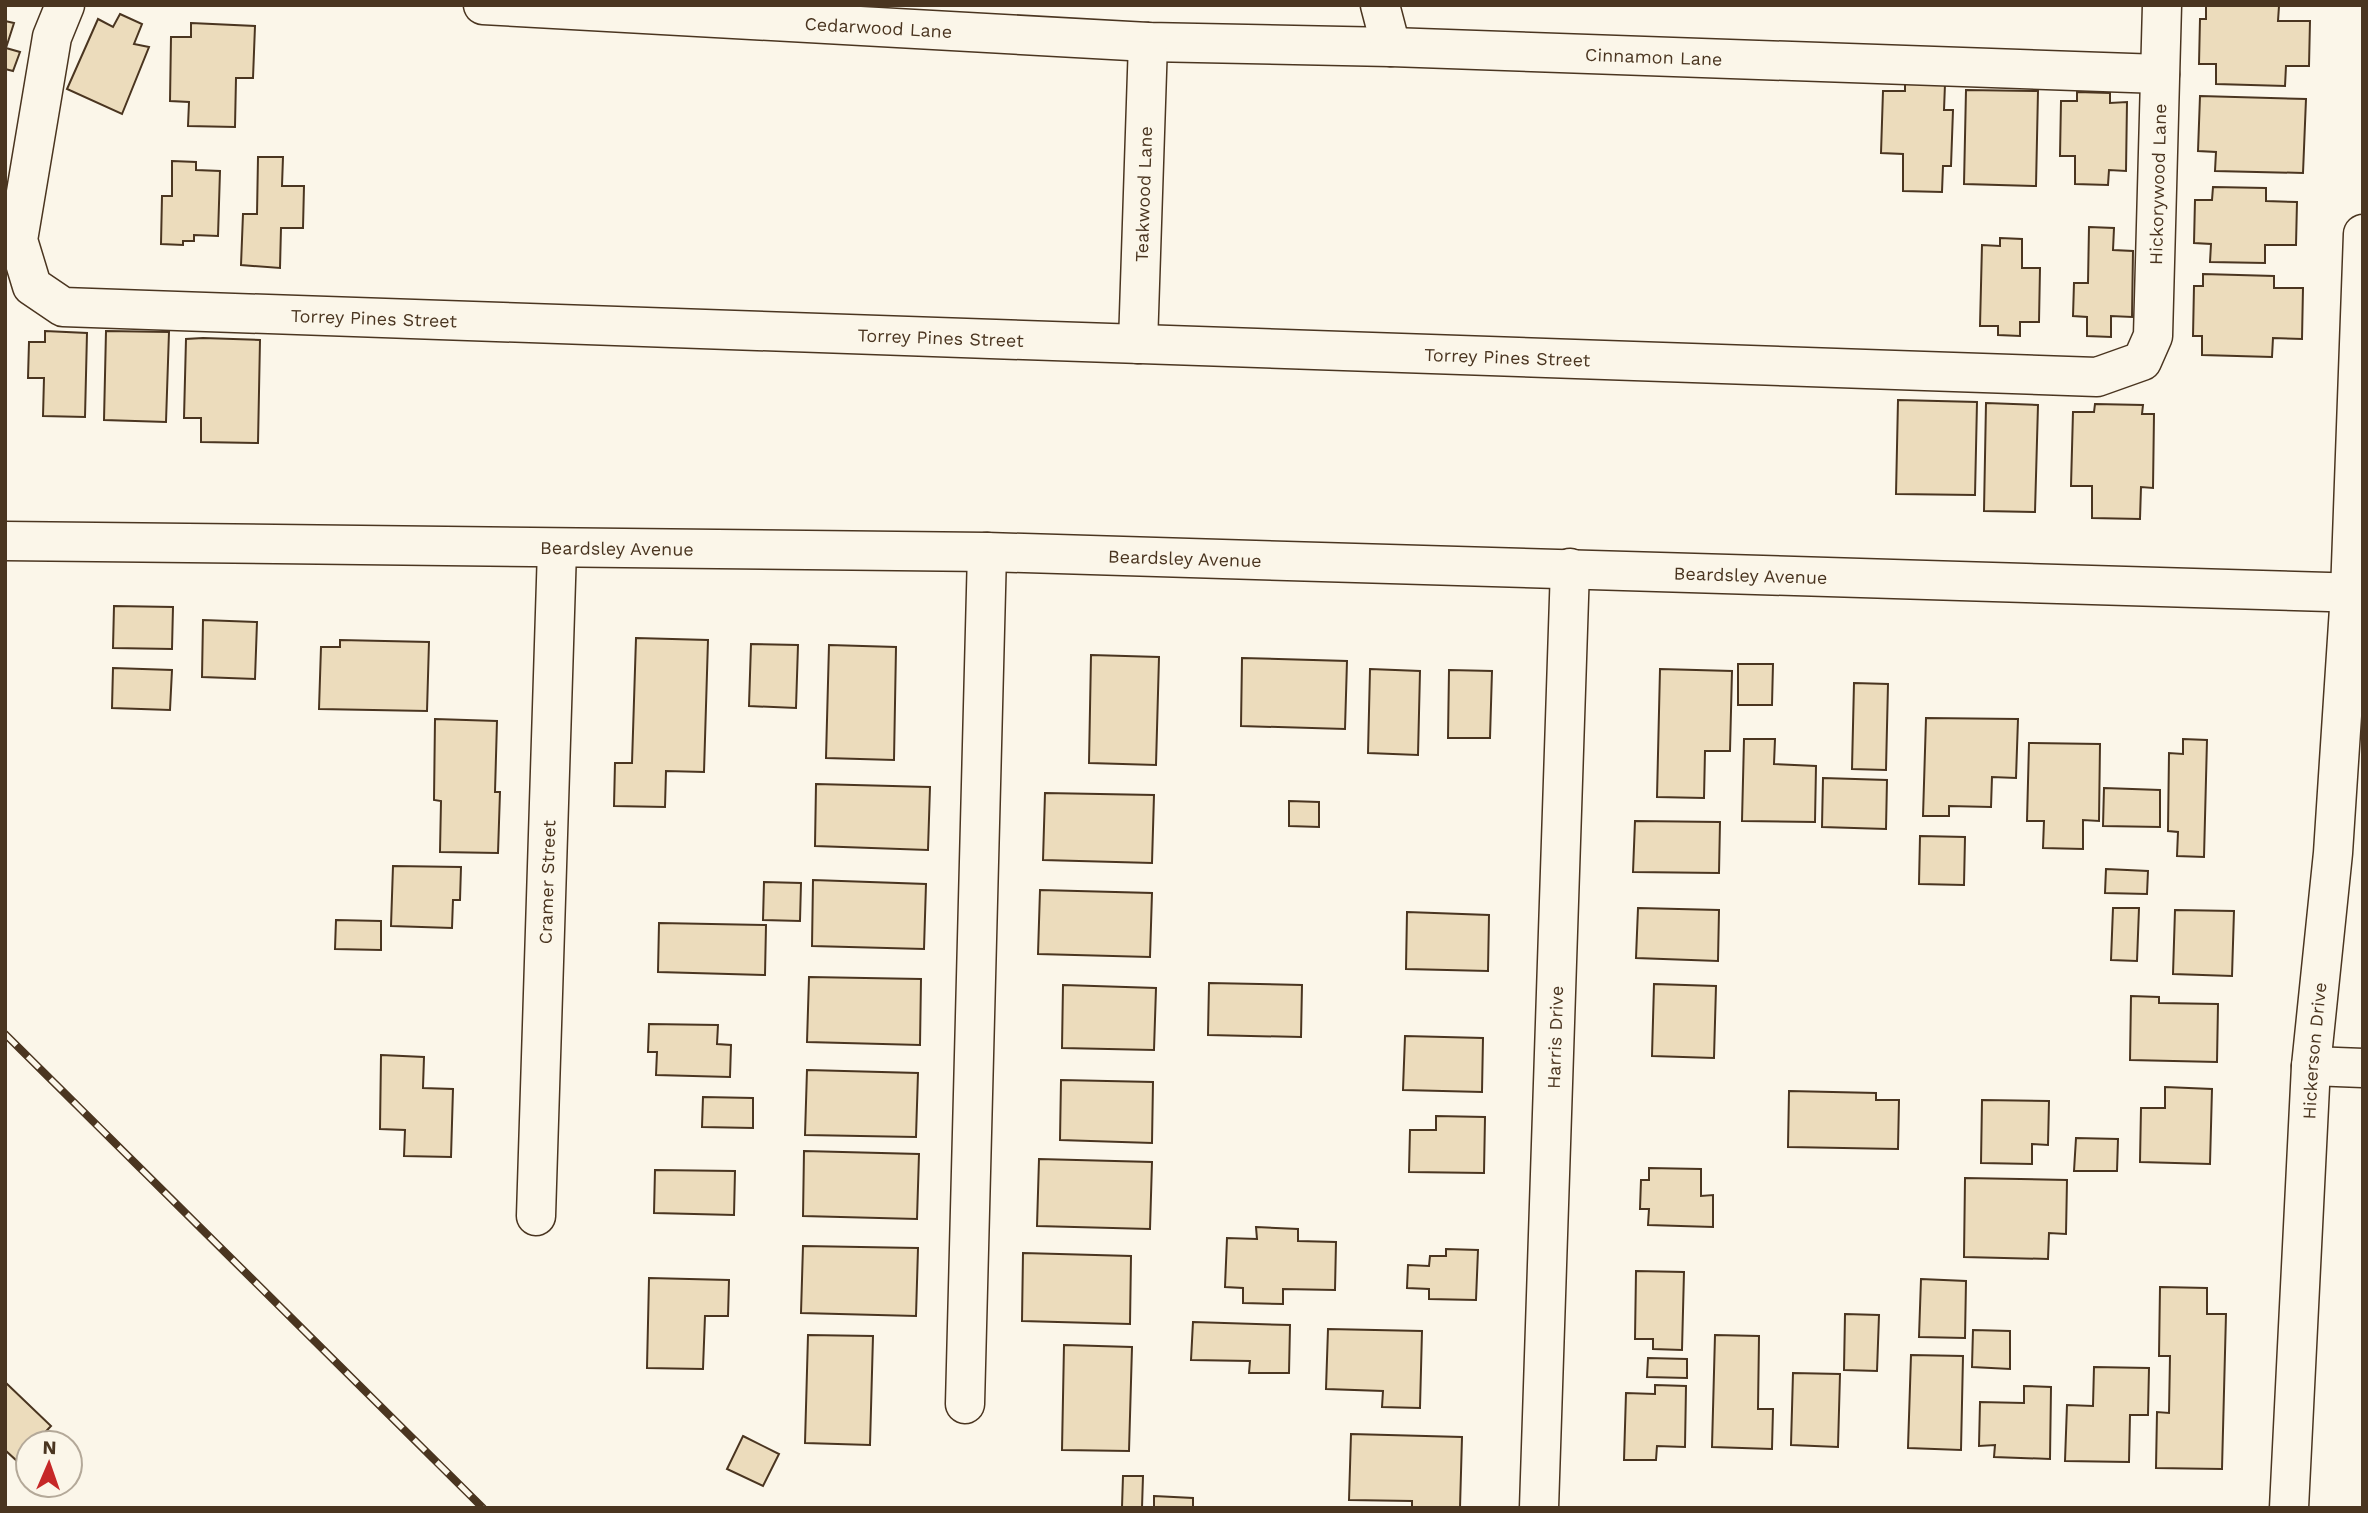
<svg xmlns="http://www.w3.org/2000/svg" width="2368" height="1513" viewBox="0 0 2368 1513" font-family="'Work Sans',sans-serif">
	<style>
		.building { fill: #ecdcbc; stroke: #4a3520; stroke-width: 2 }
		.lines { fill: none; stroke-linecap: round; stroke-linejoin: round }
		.minor-casing { stroke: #4a3520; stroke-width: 41 }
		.minor { stroke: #fbf6e9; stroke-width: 38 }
		.rail-casing { stroke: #4a3520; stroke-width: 8 }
		.rail { stroke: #fbf6e9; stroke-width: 5; stroke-dasharray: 16; stroke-linecap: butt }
		.labels { text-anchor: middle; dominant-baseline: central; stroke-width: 5; stroke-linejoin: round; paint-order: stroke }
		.street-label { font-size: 18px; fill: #4a3520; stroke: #fbf6e9 }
	</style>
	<rect width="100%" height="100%" fill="#fbf6e9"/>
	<g class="building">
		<polygon points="2206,5 2279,6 2278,21 2310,21 2309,66 2286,66 2285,86 2216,84 2216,64 2199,64 2200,19 2206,19"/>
		<polygon points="120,14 142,24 134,44 149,47 122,114 67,89 98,19 113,27"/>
		<polygon points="5,21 14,23 6,48 20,52 13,71 5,69"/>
		<polygon points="191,23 255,26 253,78 236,78 235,127 188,126 189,102 170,101 171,37 191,37"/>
		<polygon points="1905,83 1945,84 1944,110 1953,110 1951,166 1943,166 1942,192 1903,191 1903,154 1881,153 1883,91 1905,91"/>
		<polygon points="1966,90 2038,91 2036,186 1964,184"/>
		<polygon points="2077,92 2110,93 2110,103 2127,102 2126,171 2109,170 2108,185 2075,184 2075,156 2060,156 2061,101 2077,101"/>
		<polygon points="2200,96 2306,99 2303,173 2215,171 2216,152 2198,151"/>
		<polygon points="258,157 283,157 282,186 304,186 303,228 281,228 280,268 241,265 243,214 257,214"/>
		<polygon points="172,161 196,162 196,170 220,171 218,236 194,235 194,241 183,241 183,245 161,244 162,196 172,196"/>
		<polygon points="2213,187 2266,188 2266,201 2297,202 2296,245 2265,245 2265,263 2210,262 2211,244 2194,243 2195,200 2212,200"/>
		<polygon points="2089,227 2114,228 2113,250 2133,251 2132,317 2111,316 2111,337 2087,336 2087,317 2073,316 2074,283 2088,283"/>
		<polygon points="2000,238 2022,239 2022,268 2040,268 2039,322 2020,322 2020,336 1998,335 1998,326 1980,326 1982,245 2000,246"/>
		<polygon points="2203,274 2274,276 2274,288 2303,288 2302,339 2273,338 2272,357 2202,355 2202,336 2193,336 2194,286 2203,286"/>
		<polygon points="45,331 87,333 85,417 43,416 44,378 28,378 29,342 45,342"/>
		<polygon points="106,331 169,332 166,422 104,420"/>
		<polygon points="203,338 260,340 258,443 201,442 201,418 184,418 186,339"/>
		<polygon points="1898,400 1977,402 1975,495 1896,494"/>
		<polygon points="1986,403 2038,405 2035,512 1984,511"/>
		<polygon points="2095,404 2143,405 2142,414 2154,414 2153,488 2141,487 2140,519 2092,518 2092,486 2071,486 2073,412 2094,412"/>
		<polygon points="114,606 173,607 172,649 113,648"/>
		<polygon points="203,620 257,622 255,679 202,677"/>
		<polygon points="636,638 708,640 704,772 666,771 665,807 614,806 615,763 632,763"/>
		<polygon points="340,640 429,642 427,711 319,709 321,647 340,647"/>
		<polygon points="751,644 798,645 796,708 749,706"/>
		<polygon points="829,645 896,647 894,760 826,758"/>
		<polygon points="1091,655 1159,657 1156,765 1089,763"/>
		<polygon points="1242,658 1347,661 1345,729 1241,726"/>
		<polygon points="1738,664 1773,664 1772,705 1738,705"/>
		<polygon points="113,668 172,670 170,710 112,708"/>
		<polygon points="1370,669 1420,671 1418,755 1368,753"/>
		<polygon points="1660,669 1732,671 1730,751 1705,751 1704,798 1657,797"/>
		<polygon points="1449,670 1492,671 1490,738 1448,738"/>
		<polygon points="1854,683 1888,684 1886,770 1852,769"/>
		<polygon points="1926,718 2018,719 2016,778 1992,777 1991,807 1949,806 1949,816 1923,816"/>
		<polygon points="435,719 497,721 495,792 500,792 498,853 440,852 441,801 434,800"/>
		<polygon points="1744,739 1775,739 1774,764 1816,766 1815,822 1742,821"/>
		<polygon points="2183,739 2207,740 2204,857 2177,856 2178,832 2168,831 2169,753 2183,754"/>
		<polygon points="2029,743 2100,744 2099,821 2083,820 2083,849 2043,848 2044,821 2027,821"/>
		<polygon points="1823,778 1887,780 1886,829 1822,827"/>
		<polygon points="816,784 930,787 928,850 815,846"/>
		<polygon points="2104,788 2160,790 2160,827 2103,826"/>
		<polygon points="1045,793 1154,795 1152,863 1043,860"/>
		<polygon points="1289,801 1319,802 1319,827 1289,826"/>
		<polygon points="1635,821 1720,822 1719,873 1633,872"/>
		<polygon points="1920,836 1965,837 1964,885 1919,884"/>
		<polygon points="393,866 461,867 460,900 453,900 452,928 391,926"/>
		<polygon points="2106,869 2148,871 2147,894 2105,893"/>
		<polygon points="813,880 926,884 924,949 812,946"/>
		<polygon points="764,882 801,883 800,921 763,920"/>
		<polygon points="1040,890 1152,893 1150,957 1038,954"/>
		<polygon points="1638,908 1719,910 1718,961 1636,958"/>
		<polygon points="2113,908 2139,908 2137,961 2111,960"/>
		<polygon points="2175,910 2234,911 2232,976 2173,974"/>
		<polygon points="1407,912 1489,915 1488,971 1406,969"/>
		<polygon points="336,920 381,921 381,950 335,949"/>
		<polygon points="659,923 766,925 765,975 658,972"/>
		<polygon points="809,977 921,979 920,1045 807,1042"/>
		<polygon points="1209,983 1302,985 1301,1037 1208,1035"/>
		<polygon points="1654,984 1716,986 1714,1058 1652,1056"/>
		<polygon points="1063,985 1156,988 1154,1050 1062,1048"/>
		<polygon points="2131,996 2159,997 2159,1003 2218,1004 2217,1062 2130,1060"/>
		<polygon points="649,1024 718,1025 717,1044 731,1045 730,1077 656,1075 657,1052 648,1052"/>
		<polygon points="1405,1036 1483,1038 1482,1092 1403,1090"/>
		<polygon points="381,1055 424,1057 423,1088 453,1089 451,1157 404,1156 405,1130 380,1129"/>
		<polygon points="807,1070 918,1073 916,1137 805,1135"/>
		<polygon points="1061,1080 1153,1082 1152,1143 1060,1140"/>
		<polygon points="2165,1087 2212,1089 2210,1164 2140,1162 2141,1108 2165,1108"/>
		<polygon points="1789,1091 1876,1093 1876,1100 1899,1100 1898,1149 1788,1147"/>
		<polygon points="703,1097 753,1098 753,1128 702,1127"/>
		<polygon points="1982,1100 2049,1101 2048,1145 2032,1144 2032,1164 1981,1163"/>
		<polygon points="1436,1116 1485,1117 1484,1173 1409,1172 1410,1130 1436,1130"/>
		<polygon points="2076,1138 2118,1139 2117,1171 2074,1171"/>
		<polygon points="804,1151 919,1154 917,1219 803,1216"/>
		<polygon points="1039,1159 1152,1162 1150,1229 1037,1226"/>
		<polygon points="1649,1168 1701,1169 1701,1196 1713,1195 1713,1227 1648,1225 1649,1209 1640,1209 1641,1180 1649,1180"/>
		<polygon points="655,1170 735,1171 734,1215 654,1213"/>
		<polygon points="1965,1178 2067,1180 2066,1234 2049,1233 2048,1259 1964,1257"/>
		<polygon points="1256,1227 1298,1229 1298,1241 1336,1242 1335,1290 1283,1289 1283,1304 1243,1303 1243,1288 1225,1287 1227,1238 1257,1239"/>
		<polygon points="803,1246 918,1248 916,1316 801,1313"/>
		<polygon points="1446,1249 1478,1250 1476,1300 1429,1299 1429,1289 1407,1288 1408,1265 1429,1266 1430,1256 1446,1256"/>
		<polygon points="1023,1253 1131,1256 1130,1324 1022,1321"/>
		<polygon points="1636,1271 1684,1272 1682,1350 1653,1349 1653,1339 1635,1339"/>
		<polygon points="649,1278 729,1280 728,1316 705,1316 703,1369 647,1368"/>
		<polygon points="1921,1279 1966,1281 1965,1338 1919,1337"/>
		<polygon points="2160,1287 2207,1288 2207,1314 2226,1314 2222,1469 2156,1468 2157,1412 2169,1413 2170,1356 2159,1356"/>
		<polygon points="1845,1314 1879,1315 1877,1371 1844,1370"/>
		<polygon points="1193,1322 1290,1325 1289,1373 1249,1373 1250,1361 1191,1360"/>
		<polygon points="1328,1329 1422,1331 1420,1408 1382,1407 1383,1391 1326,1389"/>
		<polygon points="1973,1330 2010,1331 2010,1369 1972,1367"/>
		<polygon points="808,1335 873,1336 870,1445 805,1443"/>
		<polygon points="1715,1335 1759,1336 1758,1409 1773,1409 1772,1449 1712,1447"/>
		<polygon points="1064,1345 1132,1347 1129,1451 1062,1450"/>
		<polygon points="1911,1355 1963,1356 1961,1450 1908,1448"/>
		<polygon points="1648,1358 1687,1359 1687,1378 1647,1377"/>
		<polygon points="2094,1367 2149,1368 2148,1415 2130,1415 2129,1462 2065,1461 2067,1405 2093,1406"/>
		<polygon points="1793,1373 1840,1374 1838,1447 1791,1445"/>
		<polygon points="5,1382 51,1426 35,1443 28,1443 28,1450 17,1461 5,1450"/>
		<polygon points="1655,1385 1686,1386 1685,1447 1657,1446 1656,1460 1624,1460 1626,1393 1655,1394"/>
		<polygon points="2024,1386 2051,1387 2050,1459 1994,1457 1995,1445 1979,1446 1980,1402 2024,1403"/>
		<polygon points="1351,1434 1462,1437 1460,1508 1412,1508 1412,1501 1349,1500"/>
		<polygon points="743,1436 779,1454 763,1486 727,1469"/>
		<polygon points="1123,1476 1143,1476 1142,1508 1122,1507"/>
		<polygon points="1154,1496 1193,1498 1193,1508 1154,1508"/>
	</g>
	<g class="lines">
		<defs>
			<g id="minor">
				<path id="s1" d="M65 5 52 37 18 240 32 286 63 307 2097 377 2142 361 2153 336 2162 5"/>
				<path id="s2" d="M483 5 1148 42 1391 47 2160 74"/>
				<polyline points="1380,5 1391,47"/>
				<path id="s3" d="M1138 344 1148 42"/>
				<path id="s4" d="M5 541 987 552 2363 593"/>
				<polyline points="2311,1066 2363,1068"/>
				<path id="s5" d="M536 1216 557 549"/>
				<polyline points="965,1404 987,552"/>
				<path id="s6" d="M1539 1508 1570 568"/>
				<path id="s7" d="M2289 1508 2311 1066 2333 853 2350 593 2363 234"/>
			</g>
		</defs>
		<use href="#minor" class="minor-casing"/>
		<use href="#minor" class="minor"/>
		<defs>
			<polyline id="rail" points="5,1034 483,1508"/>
		</defs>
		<use href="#rail" class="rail-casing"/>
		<use href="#rail" class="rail"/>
	</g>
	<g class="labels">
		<g class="street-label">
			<text stroke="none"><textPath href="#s2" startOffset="396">Cedarwood Lane</textPath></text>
			<text stroke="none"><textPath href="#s2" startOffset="1172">Cinnamon Lane</textPath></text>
			<text stroke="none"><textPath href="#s1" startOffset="2588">Hickorywood Lane</textPath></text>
			<text stroke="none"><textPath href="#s3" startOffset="150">Teakwood Lane</textPath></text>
			<text stroke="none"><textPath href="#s1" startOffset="637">Torrey Pines Street</textPath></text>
			<text stroke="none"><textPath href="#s1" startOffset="1204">Torrey Pines Street</textPath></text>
			<text stroke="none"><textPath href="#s1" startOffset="1771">Torrey Pines Street</textPath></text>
			<text stroke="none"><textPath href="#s4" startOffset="612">Beardsley Avenue</textPath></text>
			<text stroke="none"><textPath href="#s4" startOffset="1180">Beardsley Avenue</textPath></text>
			<text stroke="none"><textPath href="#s4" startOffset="1746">Beardsley Avenue</textPath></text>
			<text stroke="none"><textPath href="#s5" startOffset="334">Cramer Street</textPath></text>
			<text stroke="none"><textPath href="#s6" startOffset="471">Harris Drive</textPath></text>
			<text stroke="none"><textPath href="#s7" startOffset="458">Hickerson Drive</textPath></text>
		</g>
	</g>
	<rect width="2368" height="1513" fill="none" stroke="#4a3520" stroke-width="14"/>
	<g transform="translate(49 1464) rotate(2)"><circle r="33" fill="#fbf6e9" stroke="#b4a999" stroke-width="2"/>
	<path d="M0-5L12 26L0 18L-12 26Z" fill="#c62828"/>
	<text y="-10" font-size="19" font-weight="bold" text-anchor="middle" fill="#4a3520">N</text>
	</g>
</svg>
